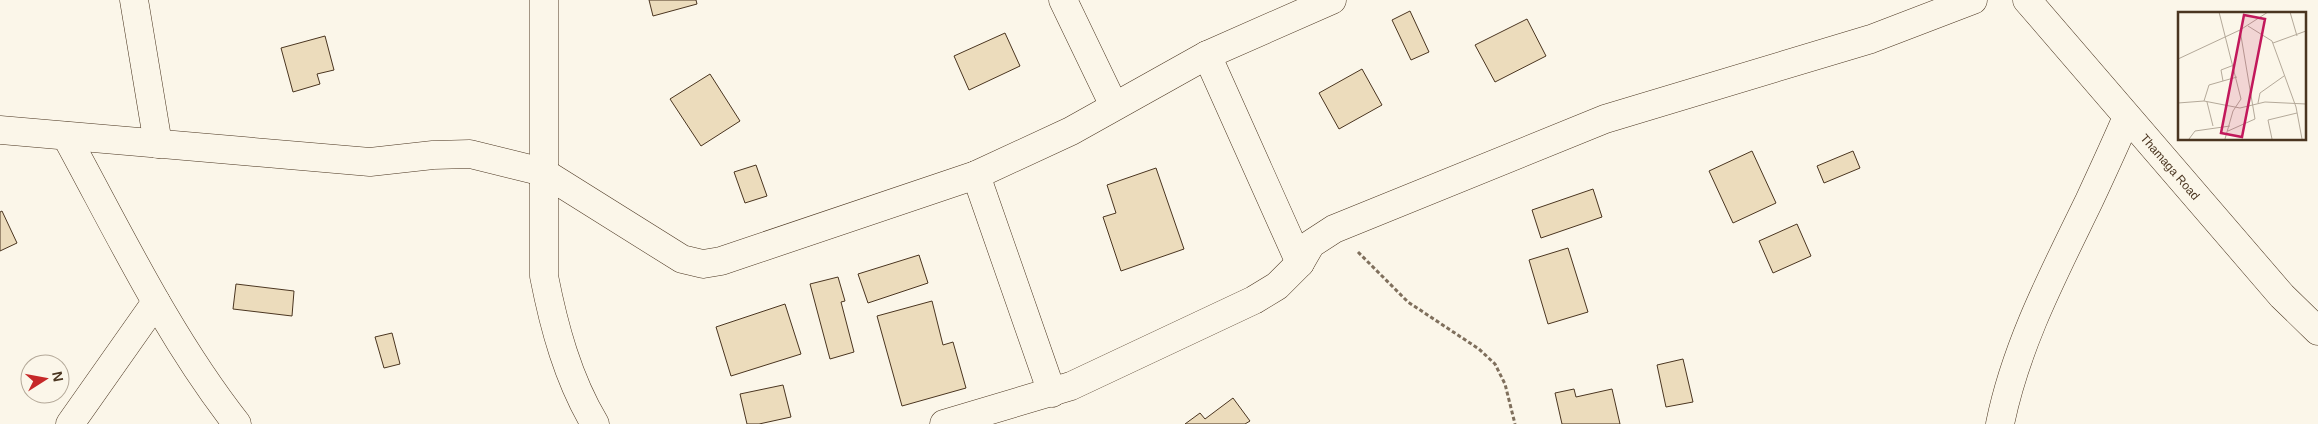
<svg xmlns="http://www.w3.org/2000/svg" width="2318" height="424" viewBox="0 0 2318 424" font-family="Arial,sans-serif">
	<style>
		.building { fill: #ecdcbc; stroke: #4a3520 }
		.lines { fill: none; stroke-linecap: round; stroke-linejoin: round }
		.minor-casing { stroke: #4a3520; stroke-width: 29 }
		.major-casing { stroke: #4a3520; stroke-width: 29 }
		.path { stroke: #7f6f5c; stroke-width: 3; stroke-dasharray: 4 2.5; stroke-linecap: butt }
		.minor { stroke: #fbf6e9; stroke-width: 28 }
		.major { stroke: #fbf6e9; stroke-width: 28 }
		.labels { text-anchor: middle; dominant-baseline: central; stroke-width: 4; stroke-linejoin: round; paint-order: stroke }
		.street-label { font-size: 12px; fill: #4a3520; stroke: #fbf6e9 }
		.inset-road { fill: none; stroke: #b4a999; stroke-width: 1 }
		.view { fill: #c2185b; fill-opacity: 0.15; stroke: #c2185b; stroke-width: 2.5 }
		.inset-edge { fill: none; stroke: #4a3520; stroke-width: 2.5 }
	</style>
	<rect width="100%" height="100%" fill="#fbf6e9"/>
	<g class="building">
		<polygon points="649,0 696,0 697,4 653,16"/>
		<polygon points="1410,11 1429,52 1411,60 1392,20"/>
		<polygon points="1527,19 1546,56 1495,82 1475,45"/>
		<polygon points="1005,33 1020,66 969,90 954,56"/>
		<polygon points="325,36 334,70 317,74 320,84 293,92 281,48"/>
		<polygon points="1362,69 1382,105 1339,129 1319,93"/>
		<polygon points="710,74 740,121 701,146 670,99"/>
		<polygon points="1752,151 1776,203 1733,223 1709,171"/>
		<polygon points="1853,151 1860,168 1824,183 1817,166"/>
		<polygon points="756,165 767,196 745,203 734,172"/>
		<polygon points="1156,168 1184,249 1121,271 1103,217 1116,213 1107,185"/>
		<polygon points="1593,189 1602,217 1541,238 1532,210"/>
		<polygon points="2,211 17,243 0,251 0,212"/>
		<polygon points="1797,224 1811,256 1773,273 1759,241"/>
		<polygon points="1568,248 1588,312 1548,324 1529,260"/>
		<polygon points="919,255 928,283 868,303 858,274"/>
		<polygon points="838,277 845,301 841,302 854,352 830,359 810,284"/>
		<polygon points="236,284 294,291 292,316 233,309"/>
		<polygon points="932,301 943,345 953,342 966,388 902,406 877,316"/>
		<polygon points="785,304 801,354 731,376 716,327"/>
		<polygon points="392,333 400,364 384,368 375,337"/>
		<polygon points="1683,359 1693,402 1666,407 1657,365"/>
		<polygon points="783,385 791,417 759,424 747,424 740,394"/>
		<polygon points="1574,389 1576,397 1612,389 1620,424 1562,424 1555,393"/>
		<polygon points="1233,398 1250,421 1245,424 1185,424 1200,413 1205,419"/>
	</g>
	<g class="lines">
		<defs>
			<g id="minor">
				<polyline points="134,0 158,144"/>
				<path d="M544 0V276C554 327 568 379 595 424"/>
				<polyline points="1063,0 1114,106"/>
				<polyline points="1207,55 1300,263"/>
				<polyline points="0,130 370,162 433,155 470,154 543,172 682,259 703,264 721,261 976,175 1071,131 1207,55 1332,0"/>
				<path d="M66 136C119 233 168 336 237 424"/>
				<polyline points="976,175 1052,393"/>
				<polyline points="70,424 156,302"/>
				<polyline points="944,424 1071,386 1254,300 1277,286 1300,263 1311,244 1334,229 1605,119 1871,39 1973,0"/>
				<path d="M2000 424C2016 345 2054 273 2089 201 2102 173 2115 145 2127 117"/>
			</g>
			<polyline id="major" points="2027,0 2282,296 2318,331"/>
		</defs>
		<use href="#minor" class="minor-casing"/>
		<use href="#major" class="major-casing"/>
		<polyline class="path" points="1358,252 1408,302 1479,349 1495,364 1505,384 1515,424"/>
		<use href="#minor" class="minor"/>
		<use href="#major" class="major"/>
	</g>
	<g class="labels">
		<g class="street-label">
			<text transform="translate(2170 167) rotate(49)">Thamaga Road</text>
		</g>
	</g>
	<g transform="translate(2178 12)">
		<rect width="128" height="128" fill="#fbf6e9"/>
		<path class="inset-road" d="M41 0 63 87 55 99 47 127M112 0 119 24M70 14 94 29 118 95 124 127M0 29V46M95 31 128 19M0 47 62 18 90 0M45 69 43 58 56 53M26 89 31 73 59 65M29 90 35 114M0 91 26 89 62 96 87 90 128 92M80 91 82 81 106 64M50 119 77 107 62 18M11 127 17 119 52 114M94 127 90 108 119 101"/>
		<path class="view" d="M66 3 87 7 64 125 43 121Z"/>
		<rect width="128" height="128" class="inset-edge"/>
	</g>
	<g transform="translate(45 379) rotate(79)"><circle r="24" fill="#fbf6e9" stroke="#b4a999"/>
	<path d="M0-4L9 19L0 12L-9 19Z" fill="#c62828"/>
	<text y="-8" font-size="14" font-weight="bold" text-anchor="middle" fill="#4a3520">N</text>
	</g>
</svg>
